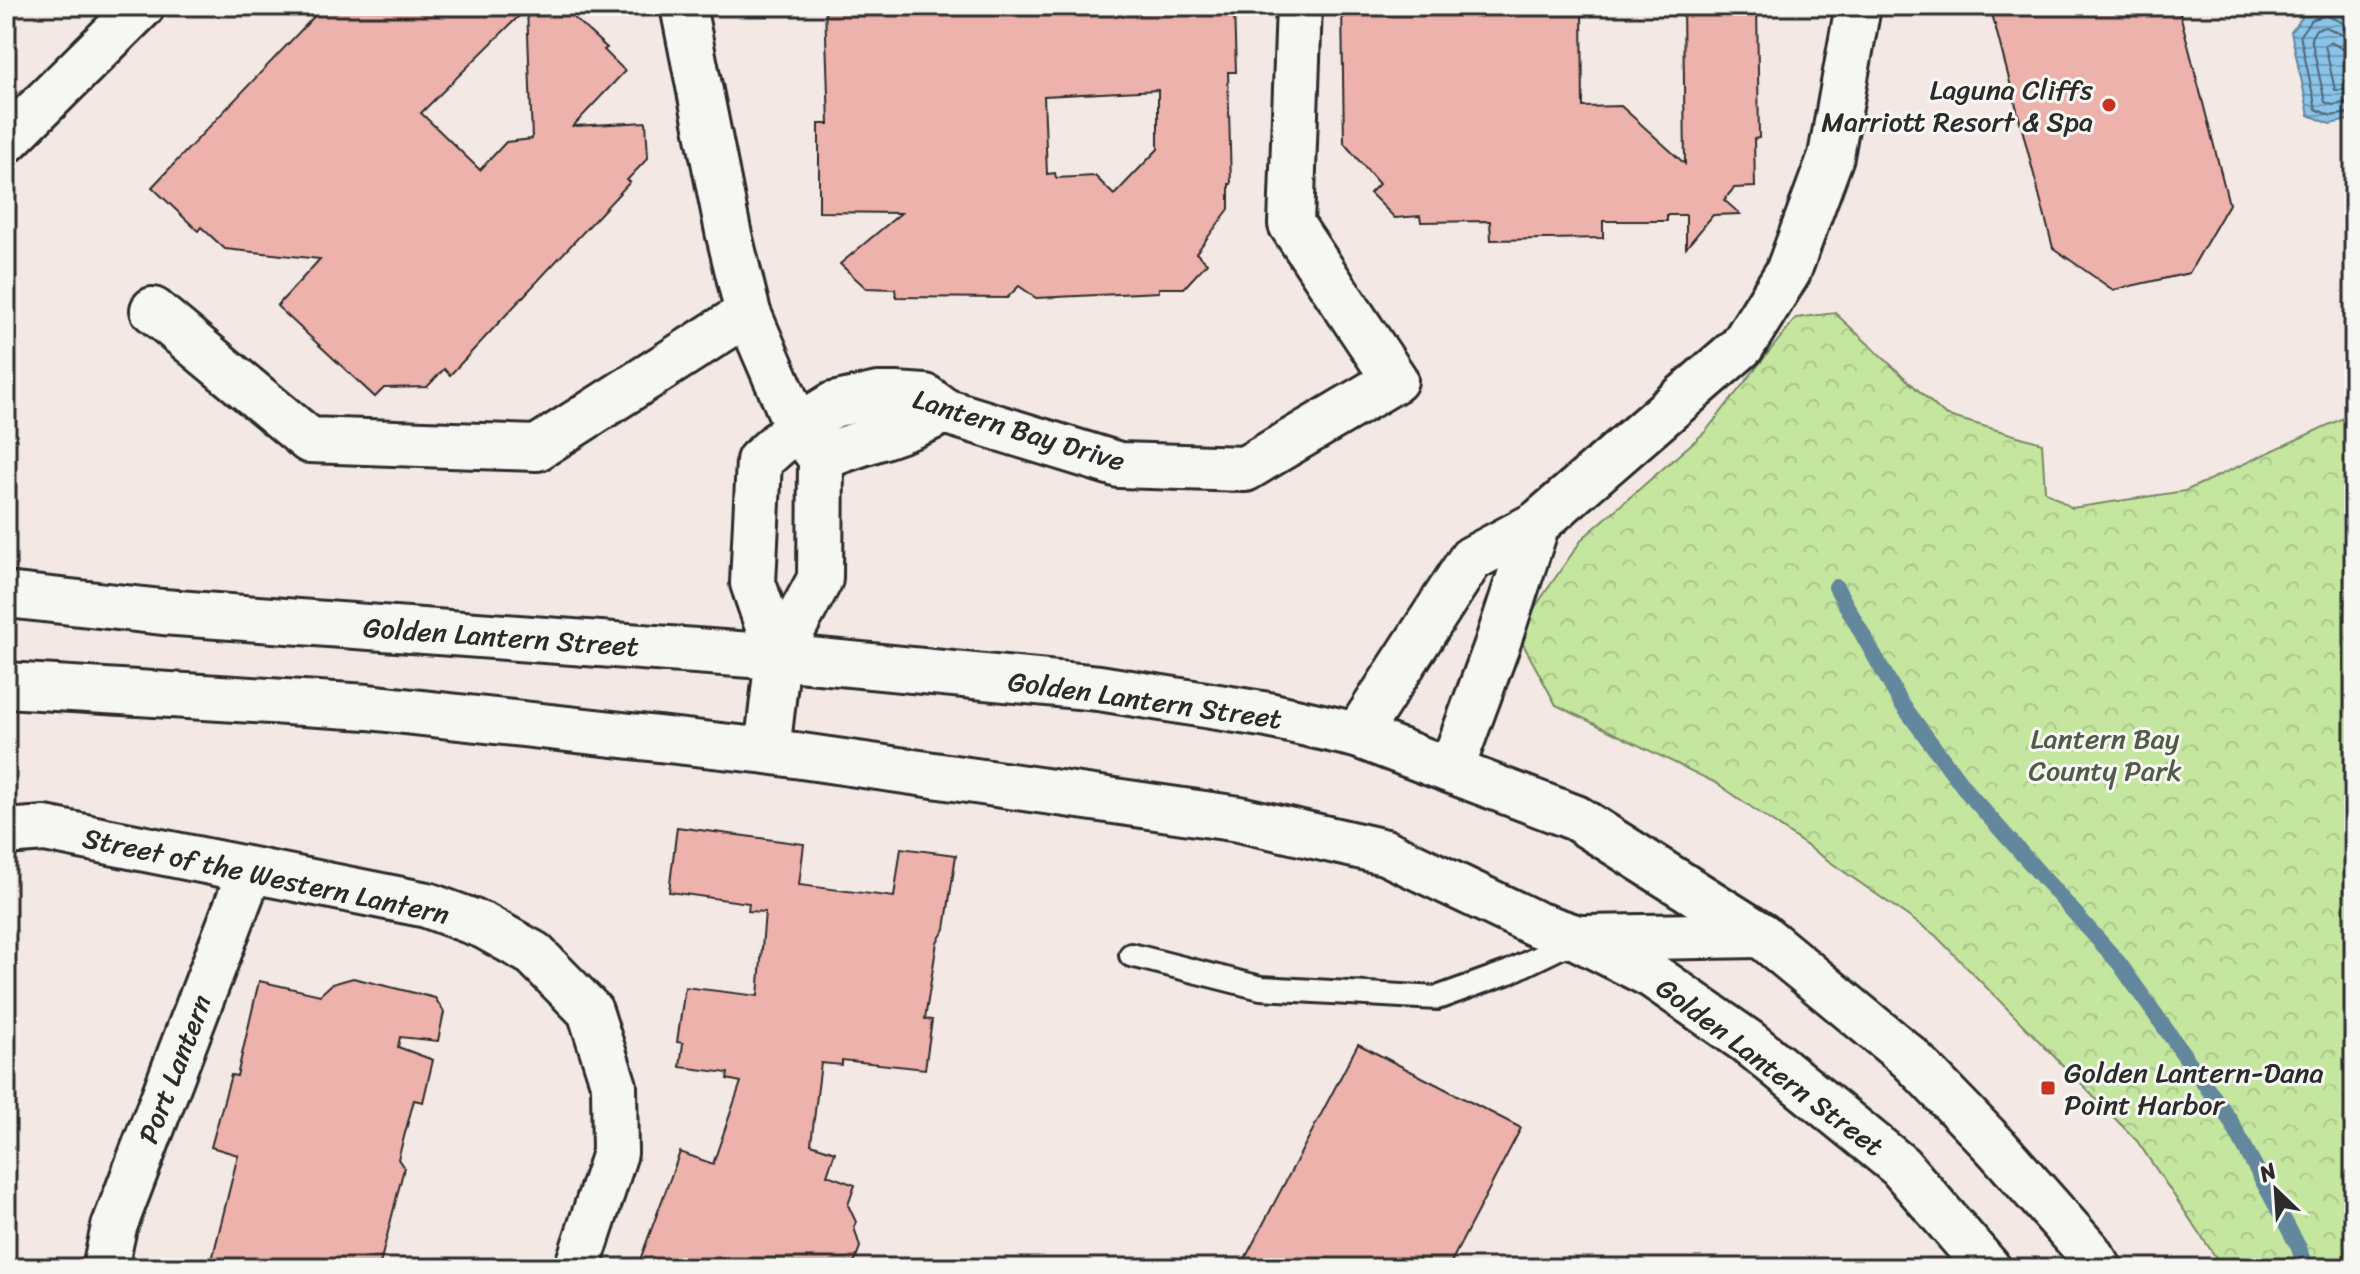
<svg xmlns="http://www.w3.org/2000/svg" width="2360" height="1274" viewBox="0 0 2360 1274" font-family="Sriracha,sans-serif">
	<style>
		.park { fill: url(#park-crowns); stroke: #788865; stroke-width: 2 }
		.water { fill: url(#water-rules); stroke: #64879d; stroke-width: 2 }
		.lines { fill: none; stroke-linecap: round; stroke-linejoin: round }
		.shore { stroke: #516877; stroke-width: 2 }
		.stream { stroke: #64879d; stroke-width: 16 }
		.building { fill: #edb2ab; stroke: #2b2b2b; stroke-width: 2; fill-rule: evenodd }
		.lane-casing { stroke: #2b2b2b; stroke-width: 28 }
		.street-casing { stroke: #2b2b2b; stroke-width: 50 }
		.secondary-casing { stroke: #2b2b2b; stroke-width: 50 }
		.lane { stroke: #f6f6f2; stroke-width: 22 }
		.street { stroke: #f6f6f2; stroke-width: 44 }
		.secondary { stroke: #f6f6f2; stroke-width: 44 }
		.poi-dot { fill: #c8321e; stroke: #f6f6f2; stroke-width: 3 }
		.labels { text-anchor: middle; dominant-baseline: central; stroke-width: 6; stroke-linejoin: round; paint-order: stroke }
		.poi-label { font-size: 28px; fill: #2b2b2b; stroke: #f6f6f2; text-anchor: end }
		.street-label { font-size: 28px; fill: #2b2b2b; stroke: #f6f6f2 }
		.park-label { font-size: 28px; fill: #525a48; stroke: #f6f6f2 }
	</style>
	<defs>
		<pattern id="park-crowns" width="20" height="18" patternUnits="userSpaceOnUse" patternTransform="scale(2)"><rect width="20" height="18" fill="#c5e69f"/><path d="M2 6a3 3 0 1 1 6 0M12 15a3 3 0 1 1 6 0" fill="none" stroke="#a9c589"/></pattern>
		<pattern id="water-rules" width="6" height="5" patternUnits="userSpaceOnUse" patternTransform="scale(2)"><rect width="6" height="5" fill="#8ac4e9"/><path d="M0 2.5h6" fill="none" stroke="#719fbd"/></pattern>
	</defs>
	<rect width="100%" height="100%" fill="#f4e8e4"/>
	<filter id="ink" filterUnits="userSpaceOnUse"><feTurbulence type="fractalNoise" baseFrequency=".0125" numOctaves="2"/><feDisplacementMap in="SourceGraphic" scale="16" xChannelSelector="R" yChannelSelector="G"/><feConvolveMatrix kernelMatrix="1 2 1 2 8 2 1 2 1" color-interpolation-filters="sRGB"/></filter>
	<g filter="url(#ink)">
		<polygon class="park" points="1835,313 1945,415 2042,443 2045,491 2072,508 2185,491 2354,413 2354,1268 2223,1268 2137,1141 1935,935 1718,784 1556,705 1517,633 1583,538 1705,432 1796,318"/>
		<polygon class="water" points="2330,8 2353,21 2354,25 2354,119 2330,124 2309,115 2291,32 2306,12"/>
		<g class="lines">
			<g class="shore">
				<polyline points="2354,28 2326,15 2311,20 2300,35 2316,109 2331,116 2354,112"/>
				<polyline points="2354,38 2345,36 2326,27 2316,29 2311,38 2325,102 2332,105 2354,101"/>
				<polyline points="2354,50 2343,49 2330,42 2325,45 2335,90 2354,89"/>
			</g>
			<polyline class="stream" points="1836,587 1901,703 1968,793 2119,963 2230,1120 2299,1248 2305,1268"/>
		</g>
		<g class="building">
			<path d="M324 6H561L607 48 604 50 625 71 573 126 646 122 648 158 627 180 630 182 450 375 444 369 427 387 384 388 375 397 277 306 320 259 225 249 201 227 198 231 152 187ZM527 8 532 139 506 142 480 170 421 113Z"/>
			<path d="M825 6H1234L1236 72H1228L1231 184H1229V209L1196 253 1207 263 1184 288H1159V292L1036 298 1019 286 1007 298 896 297 895 289 866 288 840 264 901 213 819 212V124H829ZM1158 90V149L1114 195 1095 176 1056 178 1055 173 1047 174 1044 96Z"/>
			<polygon points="1342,6 1582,6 1583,107 1621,106 1685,164 1683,6 1757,6 1759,138 1754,139 1755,187 1734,188 1724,200 1740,214 1713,215 1686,248 1686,215 1667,215 1667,221 1603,221 1603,238 1491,240 1490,221 1421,222 1420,216 1395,218 1370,193 1379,184 1344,143"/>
			<polygon points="1990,6 2178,6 2229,204 2189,273 2113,290 2053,248"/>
			<polygon points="677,827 804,844 799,885 894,897 901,848 956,855 945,929 937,942 925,1019 932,1020 925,1069 842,1060 842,1065 821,1063 811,1144 835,1152 827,1175 855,1185 848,1205 856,1222 854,1227 860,1247 852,1268 637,1268 680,1152 713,1164 741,1082 727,1079 728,1073 680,1067 683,1043 677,1042 685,987 758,996 765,912 748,911 749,903 669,892"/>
			<polygon points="353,978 435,998 444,1012 438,1041 400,1037 398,1047 433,1060 423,1102 414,1100 398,1159 404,1168 379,1268 220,1268 221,1262 212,1260 238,1155 211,1147 231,1075 237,1076 259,981 320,995 332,984"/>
			<polygon points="1358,1044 1521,1128 1448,1268 1240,1268"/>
		</g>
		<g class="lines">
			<defs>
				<polyline id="lane" points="1131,955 1261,988 1437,998 1509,972 1577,939"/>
				<g id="street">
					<polyline points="683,6 728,231 748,313 797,427 821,458 820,579 778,657"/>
					<polyline points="6,141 142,6"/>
					<polyline points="153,310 309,440 537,448 748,313"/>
					<path d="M821 458C862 441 905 432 944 411"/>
					<polyline points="1357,735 1471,559 1537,524 1742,346 1788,272 1831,156 1858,6"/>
					<polyline points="767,751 778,657 753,583 759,461 797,427 833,405 878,395 896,395 925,397 944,411 1119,465 1245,469 1395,380 1291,224 1299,6"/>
					<polyline points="1451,770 1496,648 1537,524"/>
					<polyline points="6,832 45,829 427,905 484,926 534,954 590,1011 614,1086 615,1153 577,1268"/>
					<polyline points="105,1268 114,1227 250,871"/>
				</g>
				<g id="secondary">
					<polyline points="6,595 163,612 778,657 1099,688 1268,715 1357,735 1576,818 1761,935 1910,1058 1996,1147 2088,1251 2099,1268"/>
					<polyline points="6,685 368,707 767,751 1239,819 1385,852 1536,924 1578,938 1653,976 1748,1042 1900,1166 1988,1268"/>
					<polyline points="1584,938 1761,935"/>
				</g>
			</defs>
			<use href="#lane" class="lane-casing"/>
			<use href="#street" class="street-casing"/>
			<use href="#secondary" class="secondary-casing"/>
			<use href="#lane" class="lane"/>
			<use href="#street" class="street"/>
			<use href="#secondary" class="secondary"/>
		</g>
	</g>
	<g class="poi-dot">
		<circle cx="2109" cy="105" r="8"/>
		<rect x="2040" y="1080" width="16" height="16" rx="4"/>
	</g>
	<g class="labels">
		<g class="poi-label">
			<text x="2093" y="89">Laguna Cliffs<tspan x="2093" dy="32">Marriott Resort &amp; Spa</tspan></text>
			<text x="2064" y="1072" text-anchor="start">Golden Lantern-Dana<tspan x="2064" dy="32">Point Harbor</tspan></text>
		</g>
		<g class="street-label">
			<text transform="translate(1019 430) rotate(17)">Lantern Bay Drive</text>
			<text transform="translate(501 637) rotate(4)">Golden Lantern Street</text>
			<text transform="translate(1145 700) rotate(8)">Golden Lantern Street</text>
			<text transform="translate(266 876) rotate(12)">Street of the Western Lantern</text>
			<text transform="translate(1770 1067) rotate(37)">Golden Lantern Street</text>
			<text transform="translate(175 1069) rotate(-69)">Port Lantern</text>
		</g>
		<g class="park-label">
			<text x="2105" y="738">Lantern Bay<tspan x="2105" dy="32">County Park</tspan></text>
		</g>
	</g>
	<rect width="2360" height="1274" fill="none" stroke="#f6f6f2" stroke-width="32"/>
	<rect x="16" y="16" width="2328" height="1242" fill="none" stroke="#2b2b2b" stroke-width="3" filter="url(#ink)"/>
	<g transform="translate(2276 1190) rotate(335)" stroke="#f6f6f2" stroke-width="6" paint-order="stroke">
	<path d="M0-6L14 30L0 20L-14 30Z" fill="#2b2b2b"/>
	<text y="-12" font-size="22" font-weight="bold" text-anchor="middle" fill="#2b2b2b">N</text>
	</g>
</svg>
